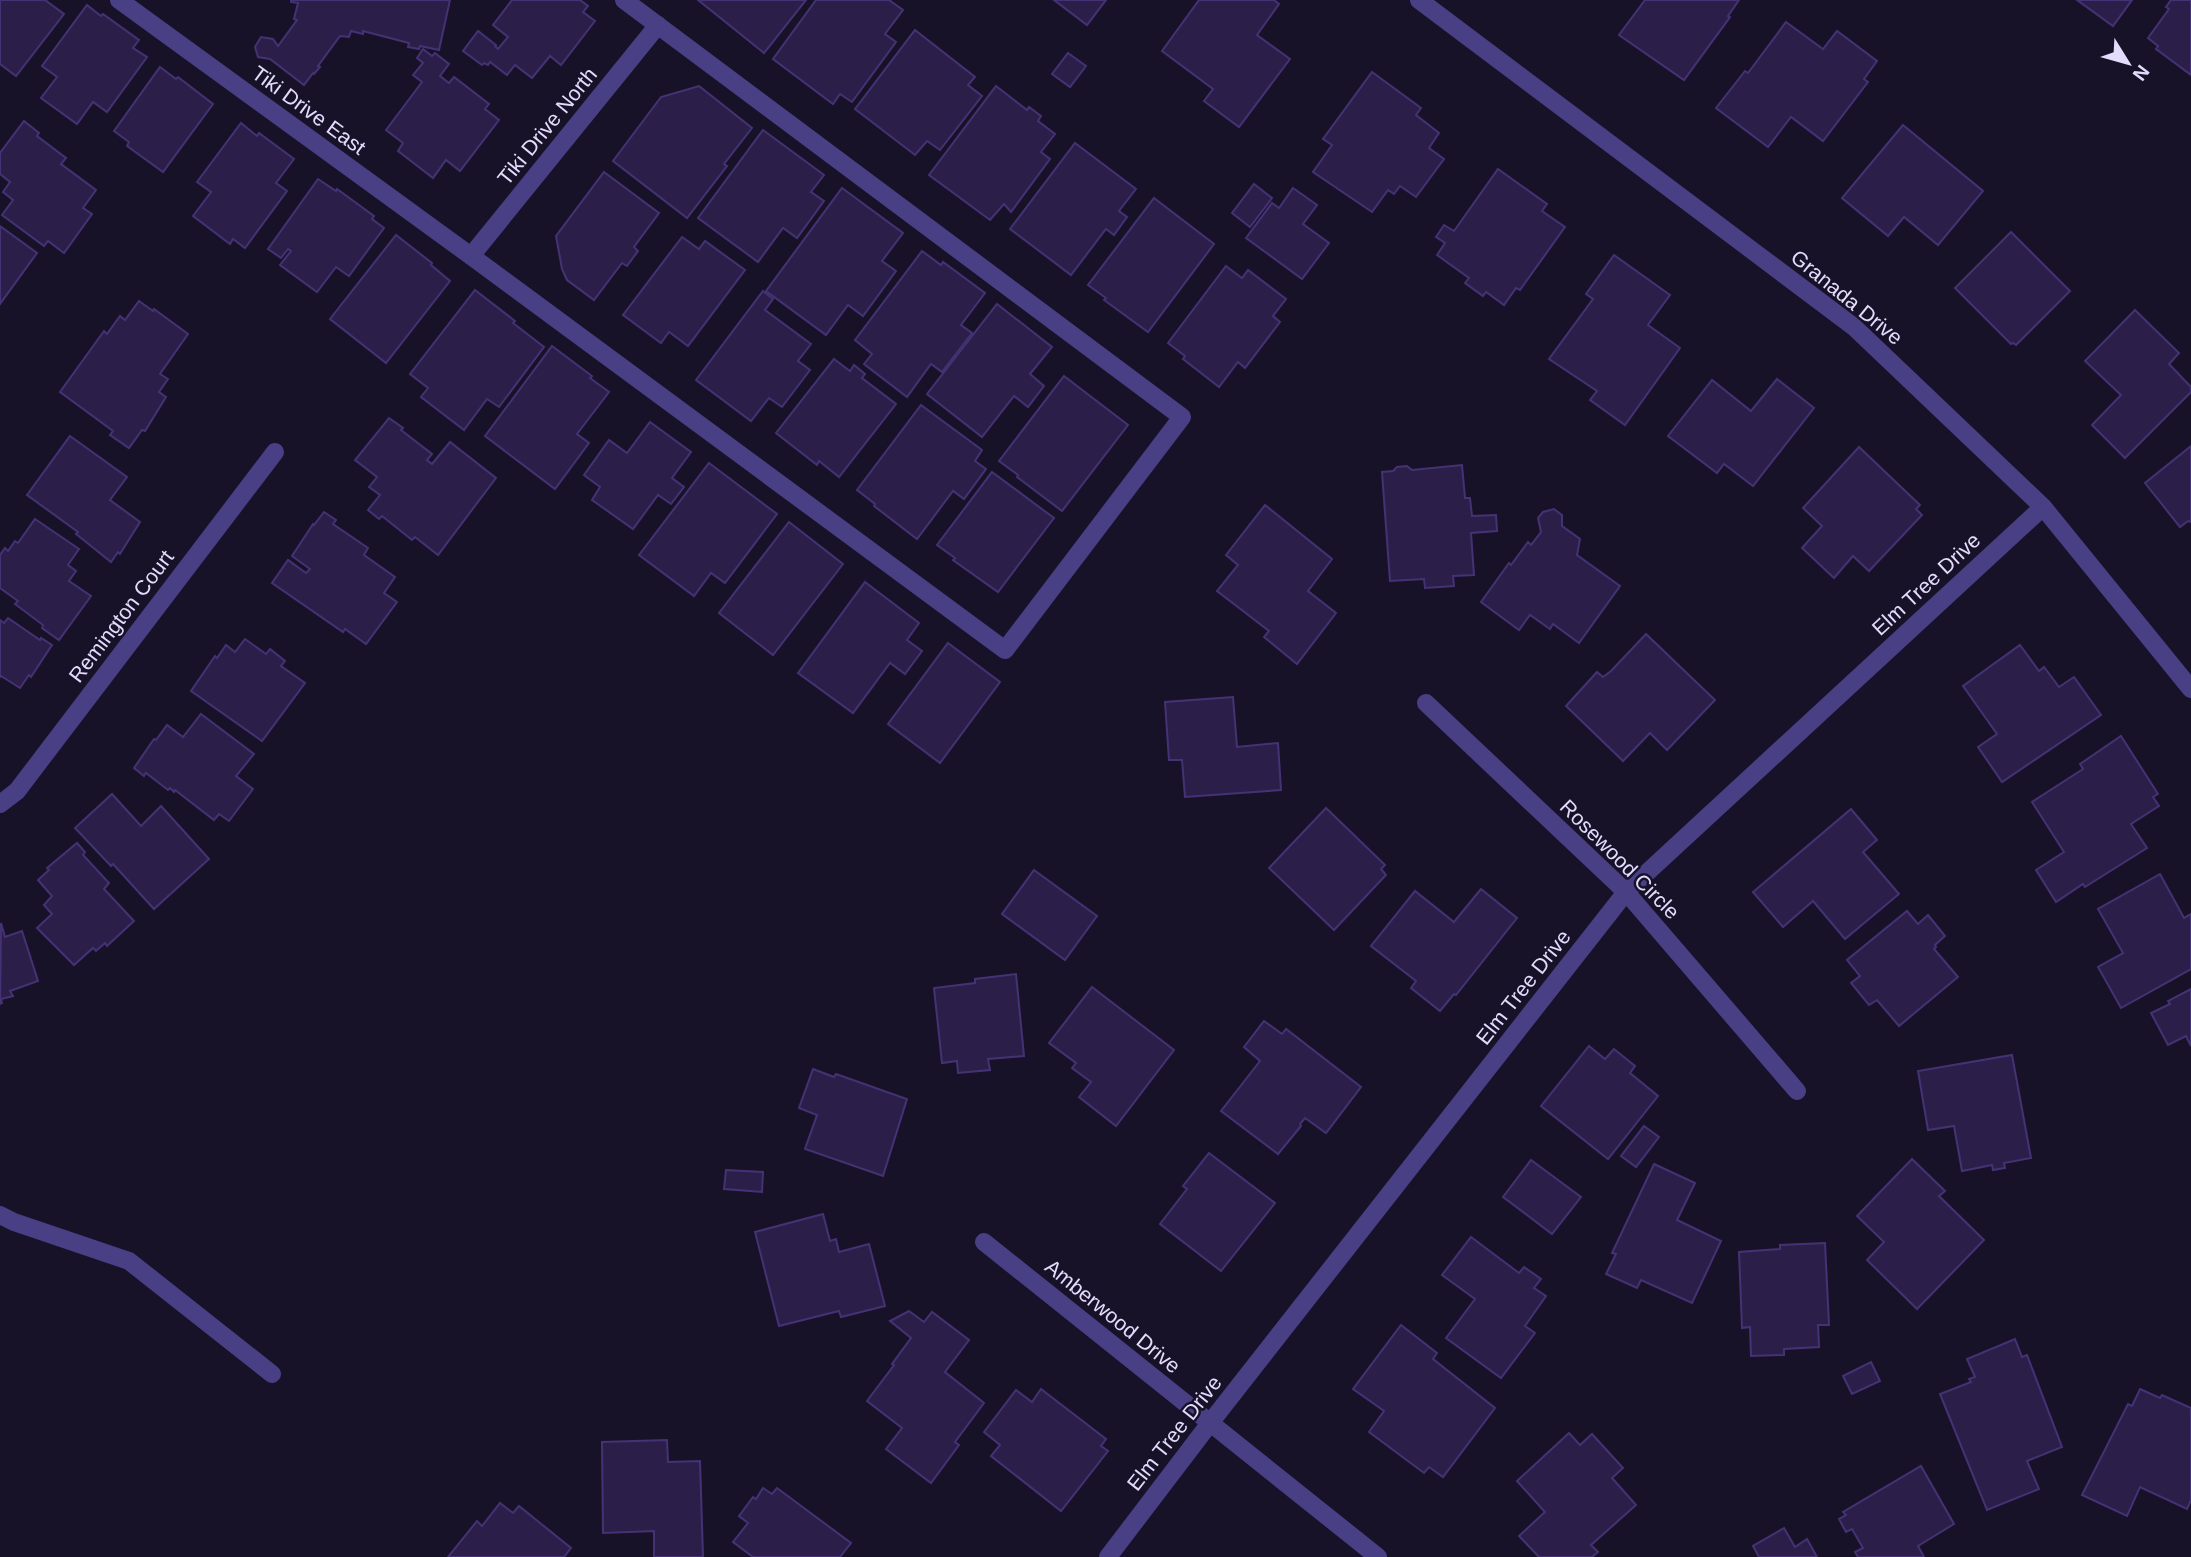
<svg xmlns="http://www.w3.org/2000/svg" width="2191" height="1557" viewBox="0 0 2191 1557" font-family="Helvetica,sans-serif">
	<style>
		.building { fill: #2b1f49; stroke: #453274; stroke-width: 2 }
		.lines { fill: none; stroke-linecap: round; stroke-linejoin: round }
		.minor { stroke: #483f85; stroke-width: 18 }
		.labels { text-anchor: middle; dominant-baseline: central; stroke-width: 5; stroke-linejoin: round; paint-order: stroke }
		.street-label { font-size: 21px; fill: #e3dcfd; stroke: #181229 }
	</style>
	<rect width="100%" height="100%" fill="#181229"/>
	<g class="building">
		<polygon points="0,0 45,0 64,14 16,76 0,64"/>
		<polygon points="291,0 450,0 439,50 420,46 419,49 408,47 409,43 363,31 363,34 351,31 349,37 340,36 318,66 320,67 314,74 313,73 304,85 270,59 258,57 255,47 261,37 273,39 278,46 297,20 294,19 298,3 291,2"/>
		<polygon points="512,0 580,0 588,6 583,12 595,21 561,65 550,56 532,78 515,65 507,75 490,62 488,65 484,63 482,65 463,51 478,31 496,45 495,46 498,49 508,37 493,25"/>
		<polygon points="698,0 806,0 764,53"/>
		<polygon points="816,0 889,0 903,10 885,34 896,42 852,102 840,94 833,104 773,59"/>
		<polygon points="1054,0 1106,0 1087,25"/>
		<polygon points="1199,0 1274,0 1279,4 1257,35 1290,59 1239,127 1204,101 1213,89 1162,51"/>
		<polygon points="1645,0 1739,0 1728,16 1730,17 1684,80 1619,35"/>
		<polygon points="2077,0 2132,0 2113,26"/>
		<polygon points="2171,0 2191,0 2191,75 2156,49 2158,46 2148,38 2169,9 2166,7"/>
		<polygon points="87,5 101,16 103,14 139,40 133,48 147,57 107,112 93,102 77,124 41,98 57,77 42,66"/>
		<polygon points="1786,22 1823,49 1837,31 1877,61 1864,79 1868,82 1823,141 1791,117 1768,147 1716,108 1745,71 1748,73"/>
		<polygon points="915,30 975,77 968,85 982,96 940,150 927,141 915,155 855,109"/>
		<polygon points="423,49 432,56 435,53 449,64 440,76 449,83 454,77 489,104 485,109 499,120 460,171 446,160 433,178 398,151 403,143 386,130 422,82 413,75 423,63 417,58"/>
		<polygon points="1068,53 1086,66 1070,87 1052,74"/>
		<polygon points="160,67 176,79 178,77 213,104 163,172 127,146 129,142 114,131"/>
		<polygon points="1372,72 1421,108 1416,115 1439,133 1429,148 1444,159 1416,197 1400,186 1394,194 1388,190 1372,212 1313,172 1332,145 1323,139"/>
		<polygon points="699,86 752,128 724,164 727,166 687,218 613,161 661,97"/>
		<polygon points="996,86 1027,110 1029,107 1041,116 1038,121 1055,134 1041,152 1050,159 1011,212 1004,204 990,220 929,175"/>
		<polygon points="24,121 39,133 37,136 66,158 61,164 96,190 83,208 92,214 64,253 48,241 44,246 2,215 13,200 3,192 10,182 0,174 0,153"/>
		<polygon points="241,123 257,136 259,133 294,159 276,183 287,191 245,248 233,239 230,244 193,216 211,192 197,182"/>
		<polygon points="1903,125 1983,191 1938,245 1904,217 1888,236 1842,198"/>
		<polygon points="763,130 824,175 811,192 824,201 797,238 783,228 758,262 698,218"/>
		<polygon points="1075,143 1136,189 1119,211 1127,217 1114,235 1106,229 1071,275 1010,229"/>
		<polygon points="1498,169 1547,204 1542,211 1565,227 1520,290 1516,288 1504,305 1486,292 1483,296 1465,283 1469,278 1437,255 1445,243 1436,237 1444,225 1454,231"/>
		<polygon points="604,172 659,213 634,247 638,251 627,266 622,263 594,300 567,280 562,269 556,236"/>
		<polygon points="318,179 336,191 337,189 374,216 372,219 384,228 349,276 336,267 317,292 280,265 291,251 288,249 281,258 268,249"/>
		<polygon points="1254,184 1272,198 1250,227 1232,213"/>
		<polygon points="842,188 903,233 882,261 896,271 863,316 848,305 826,335 766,291"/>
		<polygon points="1293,188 1317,205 1303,224 1329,243 1302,279 1246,238 1272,203 1279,208"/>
		<polygon points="1154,198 1214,244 1148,332 1104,300 1106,298 1088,285"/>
		<polygon points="0,226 37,253 0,304"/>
		<polygon points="2011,232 2070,291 2016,345 2013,343 2011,344 1955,288"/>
		<polygon points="396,235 432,263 431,265 450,281 386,363 330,319"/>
		<polygon points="682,237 699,249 705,241 745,270 688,346 669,332 661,343 623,315"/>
		<polygon points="922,251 941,265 943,262 985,293 961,325 972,333 942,372 931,364 907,397 864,364 872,354 855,340"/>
		<polygon points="1614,255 1670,295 1648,325 1680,348 1625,425 1590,400 1597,391 1549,359 1593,299 1586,294"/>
		<polygon points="1226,266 1242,278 1248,270 1286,299 1273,316 1280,322 1245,368 1238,362 1219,387 1183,359 1185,356 1168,343"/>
		<polygon points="475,290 515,321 513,323 544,347 499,407 487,399 464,430 421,397 428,388 410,374"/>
		<polygon points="763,291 773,299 765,310 811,344 798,361 810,370 782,407 769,398 751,421 696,380"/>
		<polygon points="139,301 153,311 154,309 188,334 160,374 168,379 159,392 166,397 145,431 142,430 129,448 110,435 113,431 60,392 104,331 107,334 120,316 125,320"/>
		<polygon points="997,304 1052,347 1030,374 1044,386 1028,407 1014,396 982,437 927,394"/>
		<polygon points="2135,310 2179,353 2169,364 2191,387 2191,392 2125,458 2092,425 2121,395 2085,361"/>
		<polygon points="552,346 592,376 590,378 609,392 577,434 589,443 555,489 485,436"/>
		<polygon points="834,359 850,371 854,365 865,374 862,378 896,404 839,477 819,461 817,465 776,433"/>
		<polygon points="1064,376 1128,425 1062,511 1017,477 1018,475 999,461"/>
		<polygon points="1777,379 1814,408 1753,486 1724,464 1717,473 1668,436 1712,380 1751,411"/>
		<polygon points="921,405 982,450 975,461 986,469 964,499 953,491 917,539 874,506 875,504 857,490"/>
		<polygon points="389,418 403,428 401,430 432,454 427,460 432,464 450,442 496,478 438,555 415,537 412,540 382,516 379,519 368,510 380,495 369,487 377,477 355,460"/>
		<polygon points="650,422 691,452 672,478 684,487 671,504 658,495 633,529 592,500 600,487 584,475 609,440 627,453"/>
		<polygon points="70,436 127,477 110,500 140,522 120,554 118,552 111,562 76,534 78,532 27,495"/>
		<polygon points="2191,446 2191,522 2188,521 2180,527 2145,483"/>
		<polygon points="1859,447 1920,505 1916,509 1922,515 1869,571 1853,556 1834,578 1802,548 1822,526 1803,508"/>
		<polygon points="709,463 777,514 725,583 711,573 694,596 639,555"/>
		<polygon points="1462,465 1465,498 1470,498 1472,516 1496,515 1497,531 1471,533 1474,575 1453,576 1454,586 1425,588 1424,579 1390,581 1382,472 1393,471 1397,467 1407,466 1412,470"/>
		<polygon points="992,472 1054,518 998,592 953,560 955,558 937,545"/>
		<polygon points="1265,505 1332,559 1308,591 1336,613 1297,664 1264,637 1269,631 1217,591 1238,565 1226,555"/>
		<polygon points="1554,509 1562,515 1562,526 1580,539 1577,555 1620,586 1579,643 1553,624 1550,629 1530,615 1519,630 1481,602 1509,563 1511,565 1528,542 1531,545 1541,532 1538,518 1543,512"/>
		<polygon points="324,512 336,520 333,524 368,548 364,555 395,577 384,593 397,602 366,644 345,629 343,632 272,583 288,560 306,573 310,569 292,556 313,524 314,525"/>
		<polygon points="35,519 79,549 68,565 76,571 69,581 91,596 59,640 42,628 43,625 15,604 18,601 0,588 0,555 5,548 8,551 15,541 18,543"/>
		<polygon points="789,522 843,564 773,655 719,613"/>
		<polygon points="865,582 919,623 907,640 922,651 905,674 890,663 853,713 798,673"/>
		<polygon points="8,618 40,640 41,638 52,645 31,677 29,675 20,688 1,676 0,677 0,620 4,623"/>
		<polygon points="1646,634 1715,700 1667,750 1650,733 1623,761 1566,706 1597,672 1603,677 1611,671"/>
		<polygon points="245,639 266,654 270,649 285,661 281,666 305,683 262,741 191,691 215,656 217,658 226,645 235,652"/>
		<polygon points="948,643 1000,682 940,763 888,724"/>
		<polygon points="2020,645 2039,671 2044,667 2059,687 2074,677 2101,715 2002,782 1978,747 1997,734 1963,686"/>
		<polygon points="1233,697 1237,747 1278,743 1281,790 1185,797 1182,760 1169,760 1165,702"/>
		<polygon points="201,714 254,754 236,776 253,789 229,821 219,814 214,820 175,790 174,792 170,788 168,790 146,773 144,776 134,768 154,739 156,740 167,725 183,737"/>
		<polygon points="2121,736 2158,794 2153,797 2159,806 2131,824 2147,848 2085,887 2083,884 2056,902 2036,870 2064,852 2032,802 2083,769 2080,764"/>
		<polygon points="112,794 141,826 161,806 209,859 154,909 113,864 111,866 75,828"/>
		<polygon points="1326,808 1385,865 1381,869 1386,875 1334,930 1269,868"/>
		<polygon points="1851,809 1877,840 1863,852 1899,894 1845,939 1813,901 1783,927 1753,892"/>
		<polygon points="77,843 85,852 83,855 109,883 104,889 134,921 107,946 105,943 96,951 93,948 74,965 37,928 52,914 44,905 52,896 38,880 49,870 47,868"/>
		<polygon points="1034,870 1097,916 1065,960 1002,914"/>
		<polygon points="2160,874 2184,918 2191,914 2191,969 2121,1008 2098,967 2123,953 2098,909"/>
		<polygon points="1481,889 1517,918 1456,995 1454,994 1440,1011 1411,988 1416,981 1371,946 1415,891 1454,922"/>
		<polygon points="1907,911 1918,924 1928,915 1945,936 1935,945 1936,947 1934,949 1958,977 1899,1026 1877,1000 1869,1005 1851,983 1860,976 1847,960"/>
		<polygon points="1,923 5,937 22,931 38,981 10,991 13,996 1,999 2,1003 0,1004"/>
		<polygon points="1016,974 1024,1056 988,1059 990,1070 958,1073 957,1061 942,1063 934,988 975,983 975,979"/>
		<polygon points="1092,987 1174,1050 1116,1126 1079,1097 1091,1082 1072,1068 1076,1063 1049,1043"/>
		<polygon points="2191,989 2191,1046 2186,1036 2168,1045 2151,1013 2170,1004 2168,1001"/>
		<polygon points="1264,1021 1282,1034 1286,1029 1361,1087 1326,1133 1305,1118 1300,1124 1301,1126 1278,1154 1221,1111 1260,1061 1244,1047"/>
		<polygon points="1589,1046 1605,1059 1614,1049 1635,1066 1630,1073 1658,1096 1608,1159 1541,1106"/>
		<polygon points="2012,1055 2031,1158 2004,1163 2005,1168 1993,1170 1992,1165 1962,1171 1954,1126 1928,1130 1918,1071"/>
		<polygon points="813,1069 834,1077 836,1074 907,1099 883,1176 805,1149 817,1115 799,1108"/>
		<polygon points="1644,1126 1659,1137 1636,1167 1621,1156"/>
		<polygon points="1209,1153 1275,1203 1221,1271 1160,1224 1187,1189 1183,1186"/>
		<polygon points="1912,1159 1945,1191 1939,1196 1984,1240 1917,1309 1867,1260 1884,1242 1857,1216"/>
		<polygon points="1531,1160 1581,1197 1552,1234 1503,1197"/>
		<polygon points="1654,1164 1695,1183 1677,1220 1721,1241 1692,1303 1641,1280 1637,1288 1606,1274 1616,1254 1612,1253"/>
		<polygon points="726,1170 763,1172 762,1192 724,1189"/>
		<polygon points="823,1214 830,1241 836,1239 839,1252 869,1244 885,1306 841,1317 839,1311 779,1326 755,1232"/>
		<polygon points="1471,1237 1519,1273 1524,1267 1541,1279 1534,1288 1546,1296 1525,1326 1535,1333 1501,1378 1446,1338 1475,1299 1442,1275"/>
		<polygon points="1825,1243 1829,1325 1818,1325 1819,1347 1784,1349 1784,1355 1751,1356 1750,1327 1742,1328 1739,1252 1780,1249 1780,1245"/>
		<polygon points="909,1311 924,1322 932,1312 969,1340 945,1372 984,1403 955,1442 959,1445 931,1483 886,1449 902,1428 867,1401 894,1365 892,1364 911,1338 890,1321"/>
		<polygon points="1401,1325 1437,1353 1433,1359 1495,1408 1443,1477 1429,1467 1424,1473 1369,1432 1384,1411 1353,1389"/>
		<polygon points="2015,1339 2022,1357 2027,1355 2062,1447 2027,1461 2039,1489 1987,1510 1940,1394 1971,1382 1969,1379 1975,1377 1967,1359"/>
		<polygon points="1871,1362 1880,1381 1852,1394 1843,1376"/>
		<polygon points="1041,1389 1106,1439 1101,1446 1108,1451 1061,1511 991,1456 1000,1445 984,1432 1016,1390 1032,1402"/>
		<polygon points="2140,1389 2160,1398 2162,1395 2191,1408 2191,1500 2187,1509 2140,1487 2127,1516 2082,1495 2128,1404 2132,1406"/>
		<polygon points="1569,1433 1580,1445 1592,1434 1623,1468 1612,1478 1636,1505 1591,1545 1598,1552 1592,1557 1539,1557 1519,1536 1545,1512 1517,1481"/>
		<polygon points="667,1440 668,1462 700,1461 703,1557 654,1557 654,1531 603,1533 602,1442"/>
		<polygon points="1921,1466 1954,1524 1918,1546 1924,1557 1858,1557 1855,1552 1863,1548 1852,1529 1846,1532 1839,1519 1846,1515 1843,1512"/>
		<polygon points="763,1488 772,1494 777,1488 851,1543 840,1557 753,1557 733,1542 748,1523 739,1516 753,1497 756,1499"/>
		<polygon points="500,1503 513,1513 519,1506 571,1548 564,1557 448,1557 477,1521 482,1526"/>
		<polygon points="1784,1528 1795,1547 1807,1539 1817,1557 1759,1557 1753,1546"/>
	</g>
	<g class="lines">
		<g class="minor">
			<polyline points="119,0 471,256 1005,650 1182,417 624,0"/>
			<polyline points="1419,0 1854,327 2043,507 2191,689"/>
			<polyline points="471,256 658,25"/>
			<polyline points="1426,703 1626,892 1797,1091"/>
			<polyline points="0,804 17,791 275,452"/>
			<polyline points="0,1215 14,1222 129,1261 272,1374"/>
			<polyline points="984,1242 1378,1557"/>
			<polyline points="1108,1557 1210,1423 1626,892 2043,507"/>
		</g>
	</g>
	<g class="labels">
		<g class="street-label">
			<text transform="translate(309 110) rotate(36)">Tiki Drive East</text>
			<text transform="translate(547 126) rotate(-51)">Tiki Drive North</text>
			<text transform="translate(1847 297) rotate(39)">Granada Drive</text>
			<text transform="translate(1926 584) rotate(-43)">Elm Tree Drive</text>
			<text transform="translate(121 616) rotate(-53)">Remington Court</text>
			<text transform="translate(1620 859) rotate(45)">Rosewood Circle</text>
			<text transform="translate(1523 987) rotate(-52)">Elm Tree Drive</text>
			<text transform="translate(1113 1316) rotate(39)">Amberwood Drive</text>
			<text transform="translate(1174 1433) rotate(-52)">Elm Tree Drive</text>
		</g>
	</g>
	<g transform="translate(2128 63) rotate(127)" stroke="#181229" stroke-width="5" paint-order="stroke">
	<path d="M0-5L12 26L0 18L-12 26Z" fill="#e3dcfd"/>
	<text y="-10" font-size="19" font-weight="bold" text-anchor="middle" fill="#e3dcfd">N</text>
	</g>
</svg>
